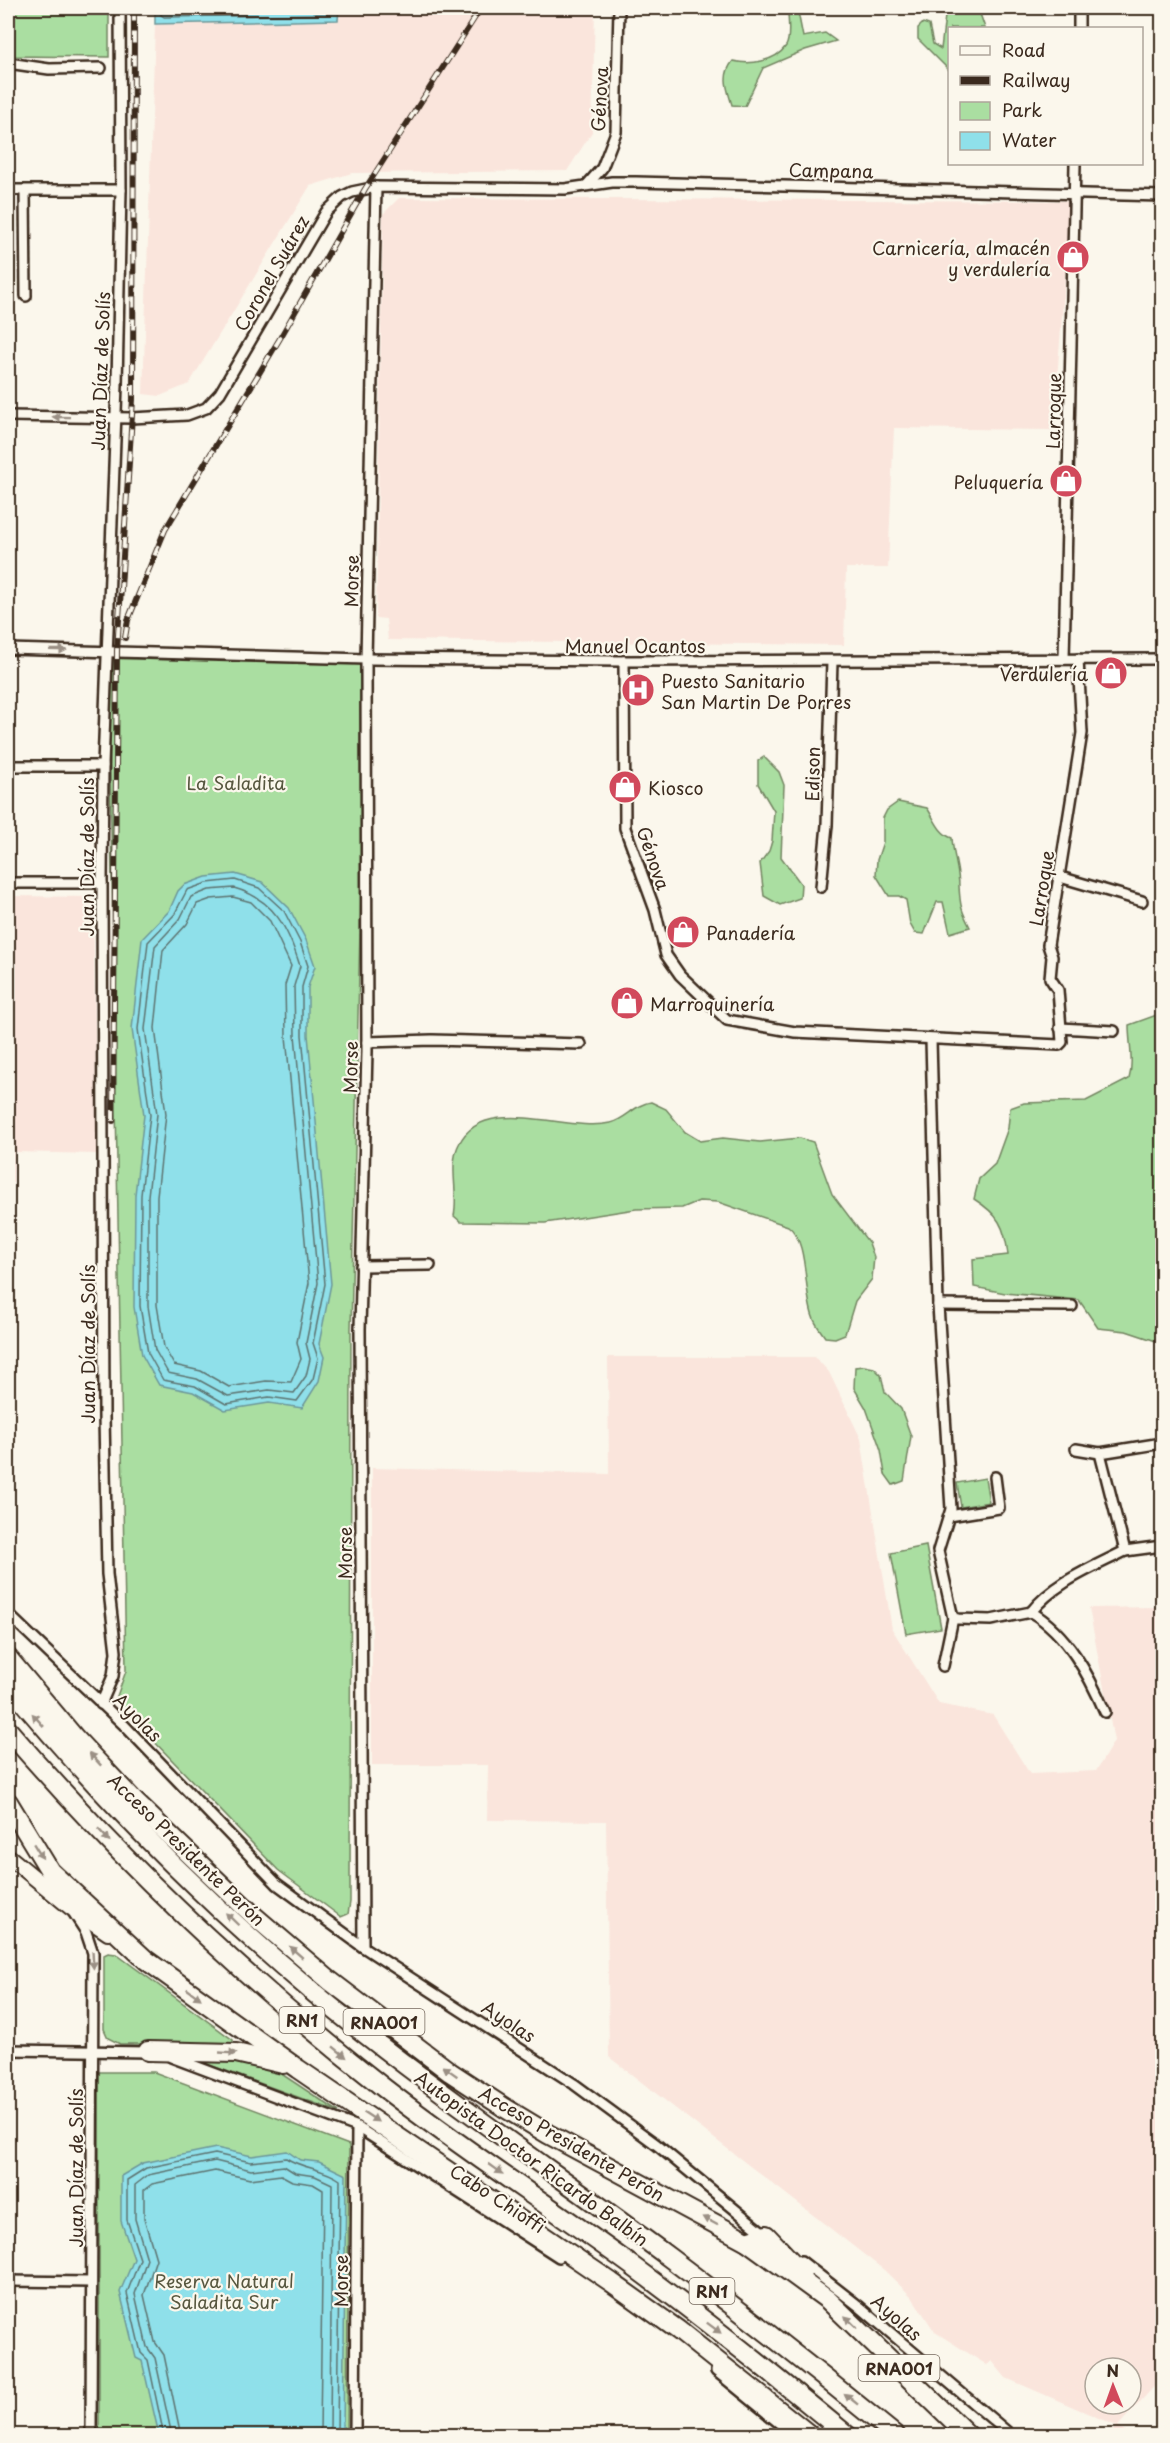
<svg xmlns="http://www.w3.org/2000/svg" width="1170" height="2443" viewBox="0 0 1170 2443" font-family="'Playpen Sans',sans-serif">
	<style>
		.built { fill: #fae5dc; fill-rule: evenodd }
		.green { fill: #aadea1; stroke: #728460; stroke-width: 1.5 }
		.water { fill: #8fe0ea; stroke: #6d9798; stroke-width: 1.5 }
		.lines { fill: none; stroke-linecap: round; stroke-linejoin: round }
		.shore { stroke: #5d7370; stroke-width: 1.5 }
		.minor-casing { stroke: #3b2a1e; stroke-width: 14 }
		.secondary-casing { stroke: #3b2a1e; stroke-width: 18 }
		.motorway-casing { stroke: #3b2a1e; stroke-width: 22 }
		.minor { stroke: #fbf7ec; stroke-width: 9 }
		.secondary { stroke: #fbf7ec; stroke-width: 14 }
		.motorway { stroke: #fbf7ec; stroke-width: 18 }
		.rail-casing { stroke: #3b2a1e; stroke-width: 6 }
		.rail { stroke: #fbf7ec; stroke-width: 4; stroke-dasharray: 11; stroke-linecap: butt }
		.oneway { fill: #9b9085 }
		.labels { text-anchor: middle; dominant-baseline: central; stroke-width: 4.5; stroke-linejoin: round; paint-order: stroke }
		.shield { fill: #fbf7ec; stroke: #75685c; stroke-width: 1.5 }
		.shield-label { font-size: 16px; font-weight: bold; fill: #3b2a1e }
		.street-label { font-size: 18px; fill: #3b2a1e; stroke: #fbf7ec }
		.poi-label { font-size: 18px; fill: #3b2a1e; stroke: #fbf7ec; text-anchor: start }
		.park-label { font-size: 18px; fill: #57573f; stroke: #fbf7ec }
	</style>
	<rect width="100%" height="100%" fill="#fbf7ec"/>
	<filter id="ink" filterUnits="userSpaceOnUse"><feTurbulence type="fractalNoise" baseFrequency=".0167" numOctaves="2"/><feDisplacementMap in="SourceGraphic" scale="12" xChannelSelector="R" yChannelSelector="G"/><feConvolveMatrix kernelMatrix="1 2 1 2 8 2 1 2 1" color-interpolation-filters="sRGB"/></filter>
	<g filter="url(#ink)">
		<g class="built">
			<polygon points="339,8 595,8 592,132 567,171 352,173 310,186 189,384 160,396 143,394 155,24 338,20"/>
			<polygon points="399,198 1071,201 1053,430 894,428 888,568 846,568 844,645 388,640 386,619 376,618 383,214"/>
			<polygon points="8,896 93,897 97,1154 14,1152 13,1183 8,1183"/>
			<path d="M608 1357H815L829 1372 861 1439 892 1629 939 1704 993 1715 1030 1774 1096 1771 1114 1741 1089 1608 1162 1607V2378L1118 2426 1130 2435H1109L1117 2426 1006 2378 992 2361 987 2365 935 2332 912 2297 884 2270 609 2057 606 1821 487 1820 488 1765H372V1468L609 1474ZM1095 2368H1131V2404H1095Z"/>
		</g>
		<g class="green">
			<polygon points="8,8 109,8 109,57 8,56"/>
			<path d="M793 8 798 12 803 37 825 33 836 41 805 50 763 68 745 106 732 105C727 88 721 76 733 61 750 65 775 62 786 46 791 37 788 22 788 12Z"/>
			<polygon points="946,8 978,8 985,28 950,28 949,70 918,39 918,28 923,23 929,25 933,44 941,49"/>
			<polygon points="108,651 366,659 351,1330 350,1902 348,1914 341,1917 278,1870 118,1704 117,1696 126,1671"/>
			<polygon points="764,757 779,772 784,785 781,857 801,884 800,898 780,905 764,896 760,863 769,851 772,841 774,811 758,784 758,761"/>
			<path d="M898 802 927 808C935 819 939 834 952 838 953 855 959 870 959 886 960 905 961 910 970 927L950 933 943 902H937L924 934 915 933 910 924 906 900 899 896H889L876 875 877 860 883 842V818L887 810Z"/>
			<path d="M1162 1013V1346L1159 1342 1126 1331 1098 1328 1079 1300 1005 1293 974 1287 973 1259 1008 1255C1005 1226 998 1214 974 1199L979 1179 995 1164 1008 1128 1010 1108 1024 1103 1086 1101 1129 1079C1134 1062 1129 1044 1129 1025Z"/>
			<path d="M651 1102 666 1109 685 1132 700 1141 723 1138 760 1142 800 1138 813 1142 832 1194 869 1243 874 1257 872 1279 855 1301 845 1334 835 1338 825 1337C821 1331 815 1324 813 1317 803 1290 809 1241 788 1226L718 1202 699 1201 682 1208 636 1209 545 1223 461 1222 454 1216C459 1193 448 1165 459 1144 484 1093 567 1133 610 1123 625 1120 635 1104 651 1102Z"/>
			<polygon points="864,1366 874,1368 881,1375 885,1392 901,1409 911,1436 904,1481 893,1485 885,1474 881,1450 866,1408 854,1388 855,1367"/>
			<polygon points="985,1478 989,1502 961,1507 957,1483"/>
			<polygon points="926,1546 941,1628 906,1634 891,1553"/>
			<polygon points="108,1953 116,1954 233,2040 233,2044 120,2044 108,2038 104,2029 104,1955"/>
			<polygon points="199,2056 268,2065 339,2112 196,2060"/>
			<polygon points="99,2072 154,2072 349,2145 347,2435 99,2436"/>
		</g>
		<g class="water">
			<polygon points="155,8 339,8 338,20 155,24"/>
			<polygon points="235,874 262,882 289,908 306,940 315,966 308,987 308,1035 331,1284 319,1344 324,1357 319,1381 302,1408 269,1403 225,1410 193,1392 159,1385 142,1355 134,1307 135,1195 144,1115 132,1029 142,939 169,911 178,891 184,885 206,877"/>
			<polygon points="216,2148 252,2156 287,2151 300,2160 319,2162 346,2175 343,2435 159,2435 142,2361 136,2358 120,2292 134,2259 121,2221 121,2176 143,2163"/>
		</g>
		<g class="lines">
			<g class="shore">
				<polyline points="161,8 161,15 164,17 330,14 333,8"/>
				<polyline points="169,8 172,10 286,8"/>
				<polygon points="235,880 259,888 284,911 300,942 308,966 302,987 302,1035 325,1284 313,1343 318,1358 313,1379 297,1401 269,1397 226,1404 195,1386 163,1380 148,1353 140,1306 141,1195 150,1115 138,1029 148,942 174,915 187,890 207,883"/>
				<path d="M234 888C274 899 288 928 300 966L294 986 295 1035 318 1283 306 1343 310 1359 306 1376 294 1393 269 1390 228 1396 197 1379 168 1373 155 1350 148 1306V1196L157 1114 145 1029 155 946 180 919 191 897 209 890Z"/>
				<polygon points="233,897 251,902 270,921 291,966 285,985 286,1036 309,1283 297,1342 301,1359 291,1382 266,1381 229,1387 201,1371 174,1365 164,1347 157,1305 157,1196 166,1114 155,1028 163,950 187,924 197,904 211,899"/>
				<path d="M164 2436 148 2360 141 2353 127 2293 140 2259 127 2220V2180L146 2168 215 2154 251 2162 286 2158C303 2169 323 2168 340 2180L337 2436"/>
				<polyline points="172,2436 155,2358 147,2347 135,2294 147,2259 135,2219 135,2185 148,2175 215,2161 251,2170 284,2166 295,2173 315,2176 332,2184 330,2436"/>
				<polyline points="181,2436 164,2355 155,2342 144,2295 156,2259 144,2218 144,2190 152,2184 215,2171 250,2179 281,2175 292,2181 313,2184 323,2190 320,2436"/>
			</g>
			<defs>
				<g id="minor">
					<polyline points="1079,28 1079,8"/>
					<polyline points="8,63 49,69 101,68"/>
					<polyline points="587,185 602,168 616,132 619,8"/>
					<polyline points="8,190 121,190"/>
					<polyline points="25,191 26,296"/>
					<polyline points="8,416 132,418 187,415 206,408 220,393 326,212 342,197 352,192 376,187 565,189 612,182 636,182 1162,196"/>
					<polyline points="8,649 366,659 624,661 1162,659"/>
					<polyline points="1064,659 1075,164"/>
					<polyline points="624,661 625,828 655,910 666,955 680,975 727,1020 795,1032 1059,1045 1062,1042 1058,990 1050,978 1052,957 1048,945 1082,733 1078,659"/>
					<polyline points="8,766 103,766"/>
					<polyline points="1060,877 1142,901"/>
					<polyline points="8,883 102,883"/>
					<polyline points="821,887 827,825 832,662"/>
					<polyline points="1060,1028 1114,1031"/>
					<path d="M931 1040 938 1305 951 1509 938 1551 953 1618 958 1619 991 1620 1031 1612C1067 1633 1089 1675 1105 1712"/>
					<polyline points="367,1042 432,1040 581,1044"/>
					<polyline points="361,1266 430,1265"/>
					<polyline points="938,1305 1072,1306"/>
					<polyline points="1076,1449 1100,1453 1162,1443"/>
					<polyline points="949,1516 999,1508 995,1477"/>
					<polyline points="1125,1551 1162,1546"/>
					<path d="M1031 1612C1055 1582 1092 1568 1125 1551L1100 1453"/>
					<polyline points="8,1614 123,1724 277,1884 363,1947 574,2084 657,2145 766,2235"/>
					<polyline points="943,1666 953,1618"/>
					<polyline points="101,1704 113,1676 116,1652 107,1574 104,1416 102,883 103,766 117,385 121,190 120,8"/>
					<polyline points="73,1912 86,1932 93,1953 91,2436"/>
					<polyline points="363,1947 360,1329 367,1051 366,659 376,187"/>
					<polyline points="8,2050 149,2052"/>
					<polyline points="171,2057 357,2127 559,2257"/>
					<polyline points="801,2261 860,2307 1012,2436"/>
					<polyline points="8,2281 91,2282"/>
					<polyline points="716,2371 795,2436"/>
					<polyline points="355,2436 357,2127"/>
				</g>
				<polyline id="secondary" points="8,1856 70,1907 108,1933"/>
				<g id="motorway">
					<polyline points="8,1658 75,1738 135,1802 253,1915 329,1980 450,2072 505,2108 548,2134 747,2241 828,2300 969,2436"/>
					<path d="M8 1684C99 1794 202 1899 313 1992 427 2087 551 2169 670 2258 747 2316 822 2375 896 2436"/>
					<path d="M8 1730C121 1861 247 1981 384 2088 465 2151 552 2207 635 2268 708 2322 778 2378 848 2436"/>
					<polyline points="8,1802 50,1871 146,1960 298,2069 611,2282 678,2330 811,2436"/>
					<polyline points="148,2051 236,2053 283,2064"/>
					<polyline points="747,2241 766,2235 802,2273"/>
				</g>
			</defs>
			<use href="#minor" class="minor-casing"/>
			<use href="#secondary" class="secondary-casing"/>
			<use href="#motorway" class="motorway-casing"/>
			<use href="#minor" class="minor"/>
			<use href="#secondary" class="secondary"/>
			<use href="#motorway" class="motorway"/>
			<defs>
				<g id="rail">
					<polyline points="125,638 128,620 165,530 279,340 365,189 481,8"/>
					<polyline points="113,1121 117,651 133,399 134,8"/>
				</g>
			</defs>
			<use href="#rail" class="rail-casing"/>
			<use href="#rail" class="rail"/>
		</g>
		<defs><path id="oneway-solid" d="M-6-.8H1V-3.2L6.5 0L1 3.2V.8H-6Z" transform="scale(1.5)"/></defs>
		<g class="oneway">
			<use href="#oneway-solid" transform="translate(61 417) rotate(-179)"/>
			<use href="#oneway-solid" transform="translate(58 650) rotate(1)"/>
			<use href="#oneway-solid" transform="translate(38 1720) rotate(-132)"/>
			<use href="#oneway-solid" transform="translate(95 1759) rotate(-133)"/>
			<use href="#oneway-solid" transform="translate(104 1835) rotate(47)"/>
			<use href="#oneway-solid" transform="translate(38 1851) rotate(58)"/>
			<use href="#oneway-solid" transform="translate(232 1919) rotate(-136)"/>
			<use href="#oneway-solid" transform="translate(296 1952) rotate(-139)"/>
			<use href="#oneway-solid" transform="translate(93 1960) rotate(87)"/>
			<use href="#oneway-solid" transform="translate(194 1994) rotate(36)"/>
			<use href="#oneway-solid" transform="translate(340 2052) rotate(39)"/>
			<use href="#oneway-solid" transform="translate(228 2053) rotate(3)"/>
			<use href="#oneway-solid" transform="translate(450 2071) rotate(-145)"/>
			<use href="#oneway-solid" transform="translate(371 2117) rotate(34)"/>
			<use href="#oneway-solid" transform="translate(496 2169) rotate(36)"/>
			<use href="#oneway-solid" transform="translate(710 2221) rotate(-152)"/>
			<use href="#oneway-solid" transform="translate(851 2322) rotate(-136)"/>
			<use href="#oneway-solid" transform="translate(714 2328) rotate(37)"/>
			<use href="#oneway-solid" transform="translate(851 2399) rotate(-141)"/>
		</g>
	</g>
	<defs>
		<symbol id="shop-disc" viewBox="-11 -11 22 22"><circle r="9.5" fill="#d1495b" stroke="#fbf7ec"/><path d="M-5-2.5h2.3a2.7 3.5 0 0 1 5.4 0H5L5.5 6h-11ZM-1.5-2.5h3a1.5 2.3 0 0 0-3 0Z" fill="#fff"/></symbol>
		<symbol id="hospital-disc" viewBox="-11 -11 22 22"><circle r="9.5" fill="#d1495b" stroke="#fbf7ec"/><path d="M-5-5h3v3.5h4V-5h3V5h-3V1.5h-4V5h-3Z" fill="#fff"/></symbol>
	</defs>
	<g fill-rule="evenodd">
		<use href="#shop-disc" x="1054" y="238" width="38" height="38"/>
		<use href="#shop-disc" x="1047" y="462" width="38" height="38"/>
		<use href="#shop-disc" x="1092" y="654" width="38" height="38"/>
		<use href="#hospital-disc" x="619" y="671" width="38" height="38"/>
		<use href="#shop-disc" x="606" y="768" width="38" height="38"/>
		<use href="#shop-disc" x="664" y="913" width="38" height="38"/>
		<use href="#shop-disc" x="608" y="984" width="38" height="38"/>
	</g>
	<g class="labels">
		<g class="shield">
			<rect x="279.5" y="2007" width="45" height="26" rx="4.5"/>
			<rect x="343.5" y="2009" width="81" height="26" rx="4.5"/>
			<rect x="689.5" y="2278" width="45" height="26" rx="4.5"/>
			<rect x="858.5" y="2355" width="81" height="26" rx="4.5"/>
		</g>
		<g class="shield-label">
			<text x="302" y="2020">RN1</text>
			<text x="384" y="2022">RNA001</text>
			<text x="712" y="2291">RN1</text>
			<text x="899" y="2368">RNA001</text>
		</g>
		<g class="street-label">
			<text transform="translate(599 99) rotate(-87)">Génova</text>
			<text transform="translate(831 170) rotate(1)">Campana</text>
			<text transform="translate(271 273) rotate(-60)">Coronel Suárez</text>
			<text transform="translate(100 371) rotate(-88)">Juan Díaz de Solís</text>
			<text transform="translate(1053 411) rotate(-89)">Larroque</text>
			<text transform="translate(351 581) rotate(-89)">Morse</text>
			<text x="635" y="645">Manuel Ocantos</text>
			<text transform="translate(812 774) rotate(-89)">Edison</text>
			<text transform="translate(86 857) rotate(-90)">Juan Díaz de Solís</text>
			<text transform="translate(654 858) rotate(71)">Génova</text>
			<text transform="translate(1041 888) rotate(-81)">Larroque</text>
			<text transform="translate(350 1067) rotate(-89)">Morse</text>
			<text transform="translate(87 1344) rotate(-90)">Juan Díaz de Solís</text>
			<text transform="translate(344 1553) rotate(-90)">Morse</text>
			<text transform="translate(138 1717) rotate(45)">Ayolas</text>
			<text transform="translate(187 1849) rotate(44)">Acceso Presidente Perón</text>
			<text transform="translate(509 2021) rotate(33)">Ayolas</text>
			<text transform="translate(572 2143) rotate(30)">Acceso Presidente Perón</text>
			<text transform="translate(532 2158) rotate(36)">Autopista Doctor Ricardo Balbín</text>
			<text transform="translate(75 2168) rotate(-90)">Juan Díaz de Solís</text>
			<text transform="translate(498 2198) rotate(33)">Cabo Chioffi</text>
			<text transform="translate(340 2281) rotate(-90)">Morse</text>
			<text transform="translate(897 2317) rotate(41)">Ayolas</text>
		</g>
		<g class="poi-label">
			<text x="1050" y="247" text-anchor="end">Carnicería, almacén<tspan x="1050" dy="21">y verdulería</tspan></text>
			<text x="1043" y="481" text-anchor="end">Peluquería</text>
			<text x="1088" y="673" text-anchor="end">Verdulería</text>
			<text x="661" y="680">Puesto Sanitario<tspan x="661" dy="21">San Martin De Porres</tspan></text>
			<text x="648" y="787">Kiosco</text>
			<text x="706" y="932">Panadería</text>
			<text x="650" y="1003">Marroquinería</text>
		</g>
		<g class="park-label">
			<text x="236" y="782">La Saladita</text>
			<text x="224" y="2280">Reserva Natural<tspan x="224" dy="21">Saladita Sur</tspan></text>
		</g>
	</g>
	<rect width="1170" height="2443" fill="none" stroke="#fbf7ec" stroke-width="30"/>
	<rect x="15" y="15" width="1140" height="2413" fill="none" stroke="#3b2a1e" stroke-width="2" filter="url(#ink)"/>
	<rect x="948" y="27" width="195" height="138" fill="#fbf7ec" stroke="#aea59a" stroke-width="1.5"/>
	<rect x="960" y="46" width="30" height="9" fill="#fbf7ec" stroke="#aea59a" stroke-width="1.5"/>
	<text x="1002" y="57" font-size="18" fill="#3b2a1e">Road</text>
	<rect x="960" y="76" width="30" height="9" fill="#3b2a1e" stroke="#aea59a" stroke-width="1.5"/>
	<text x="1002" y="87" font-size="18" fill="#3b2a1e">Railway</text>
	<rect x="960" y="102" width="30" height="18" fill="#aadea1" stroke="#aea59a" stroke-width="1.5"/>
	<text x="1002" y="117" font-size="18" fill="#3b2a1e">Park</text>
	<rect x="960" y="132" width="30" height="18" fill="#8fe0ea" stroke="#aea59a" stroke-width="1.5"/>
	<text x="1002" y="147" font-size="18" fill="#3b2a1e">Water</text>
	<g transform="translate(1113 2386) rotate(359)"><circle r="28" fill="#fbf7ec" stroke="#aea59a" stroke-width="1.5"/>
	<path d="M0-4.5L10 22L0 15L-10 22Z" fill="#d1495b"/>
	<text y="-9" font-size="16" font-weight="bold" text-anchor="middle" fill="#3b2a1e">N</text>
	</g>
</svg>
